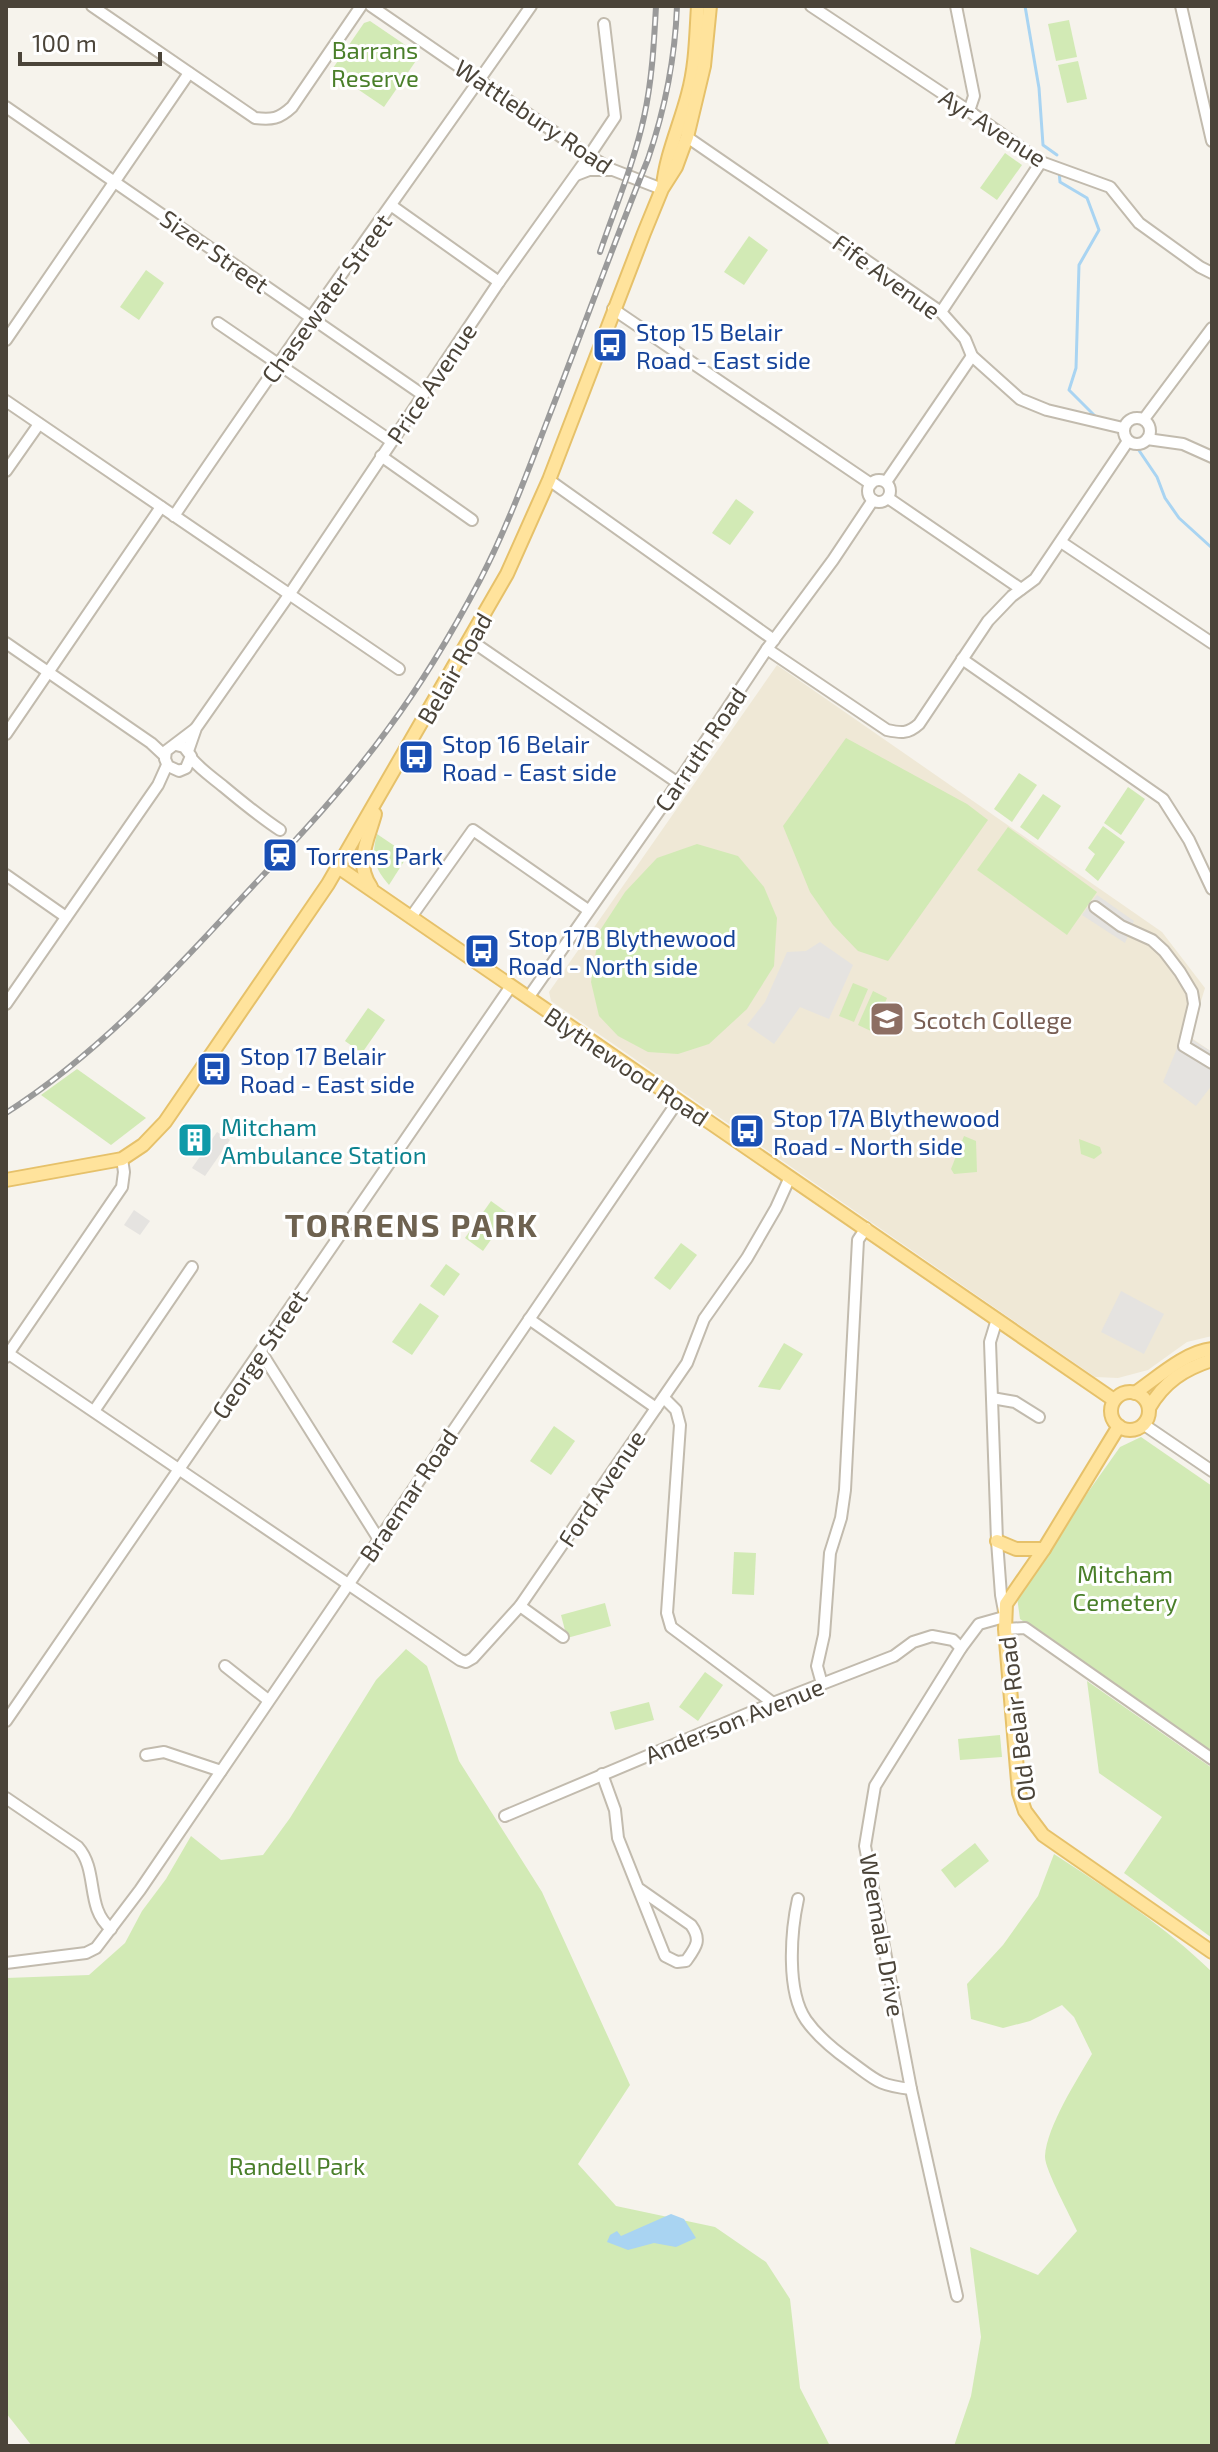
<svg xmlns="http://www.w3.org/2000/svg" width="1218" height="2452" viewBox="0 0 1218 2452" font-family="'Exo 2',sans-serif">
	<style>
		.education { fill: #efe8d6 }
		.green { fill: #d2eab5 }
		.parking { fill: #e5e3e0 }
		.water { fill: #a9d4f2 }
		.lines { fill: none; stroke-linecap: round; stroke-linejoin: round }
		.stream { stroke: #a9d4f2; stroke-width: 3 }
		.minor-casing { stroke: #c2bbae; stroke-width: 14 }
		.major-casing { stroke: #e6c16a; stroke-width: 16 }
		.minor { stroke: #fff; stroke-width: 10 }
		.major { stroke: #ffe39c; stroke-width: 12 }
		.rail-casing { stroke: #9a9a9a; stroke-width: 6 }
		.rail { stroke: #fff; stroke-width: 3; stroke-dasharray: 9; stroke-linecap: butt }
		.labels { text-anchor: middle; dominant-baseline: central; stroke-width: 6; stroke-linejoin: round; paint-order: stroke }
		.park-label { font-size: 24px; fill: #4a7f2a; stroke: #fff }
		.street-label { font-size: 24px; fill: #4b4439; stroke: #fff }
		.transit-label { font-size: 24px; fill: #164399; stroke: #fff; text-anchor: start }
		.education-label { font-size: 24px; fill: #785e54; stroke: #fff; text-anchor: start }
		.culture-label { font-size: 24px; fill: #0d838f; stroke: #fff; text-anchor: start }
		.district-label { font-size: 32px; font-weight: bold; letter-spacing: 2px; fill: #6e6250; stroke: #fff }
	</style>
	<rect width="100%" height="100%" fill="#f6f3ec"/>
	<polygon class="education" points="777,665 1162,932 1205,988 1190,1037 1212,1052 1212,1336 1187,1342 1148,1370 1118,1378 1095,1377 551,1001 549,992"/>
	<g class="green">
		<polygon points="1069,20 1077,57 1056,61 1048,24"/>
		<polygon points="370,21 420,55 384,107 331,71 364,23"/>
		<polygon points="1078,61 1087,99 1067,103 1058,65"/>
		<polygon points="1005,153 1022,165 997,200 980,188"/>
		<polygon points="749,236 768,250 744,285 724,272"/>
		<polygon points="146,270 164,283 139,320 120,307"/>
		<polygon points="736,499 754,512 730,545 712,533"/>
		<polygon points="846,738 967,804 988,820 888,961 858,951 833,925 810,892 783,826"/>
		<polygon points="1019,773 1037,785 1012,822 994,809"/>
		<polygon points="1128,787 1145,799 1121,835 1104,823"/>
		<polygon points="1043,794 1061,806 1038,840 1020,827"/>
		<polygon points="1103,826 1125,842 1098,881 1085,870 1095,854 1088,848"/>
		<polygon points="1008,827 1097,892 1067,935 977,870"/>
		<path d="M377 834 408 855 389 885C374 868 371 856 377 834Z"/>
		<polygon points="697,844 738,856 764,887 777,918 774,966 747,1009 709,1044 678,1054 648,1052 618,1036 599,1016 591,982 599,932 625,892 657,858"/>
		<polygon points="853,983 868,989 854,1022 839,1016"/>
		<polygon points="873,991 887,998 873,1032 858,1025"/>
		<polygon points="368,1008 385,1020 362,1053 345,1041"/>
		<polygon points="77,1069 146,1118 111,1145 41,1095"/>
		<polygon points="964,1136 976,1141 977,1172 954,1174 951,1169"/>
		<polygon points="1079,1139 1100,1147 1102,1153 1094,1159 1081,1154"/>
		<polygon points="491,1201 509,1214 483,1251 465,1238"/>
		<polygon points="681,1243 697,1255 670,1290 654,1278"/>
		<polygon points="446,1264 460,1274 444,1296 430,1286"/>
		<polygon points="420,1303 439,1316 412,1355 392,1342"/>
		<polygon points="784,1343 803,1354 780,1390 758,1387"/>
		<polygon points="554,1426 575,1441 551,1475 530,1461"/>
		<polygon points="1141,1437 1212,1486 1212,1754 1020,1619 1017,1597 1047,1550 1120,1447"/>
		<polygon points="734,1552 756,1553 754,1595 732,1594"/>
		<polygon points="605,1603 611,1626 567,1638 561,1615"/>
		<polygon points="406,1649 427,1666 459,1761 542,1892 630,2085 578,2164 616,2206 715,2227 766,2262 790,2299 800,2388 830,2446 32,2446 6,2413 6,1978 89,1975 125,1943 142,1911 166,1879 191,1836 221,1860 263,1855 290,1818 376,1680"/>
		<polygon points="705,1672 723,1685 698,1721 679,1707"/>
		<polygon points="1087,1681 1212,1768 1212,1938 1124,1873 1162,1817 1099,1773"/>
		<polygon points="649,1702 654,1720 615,1730 610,1712"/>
		<polygon points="1000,1735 1002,1757 960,1760 958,1739"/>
		<polygon points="975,1843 989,1861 955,1888 941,1870"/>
		<path d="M1054 1854C1109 1890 1165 1926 1212 1972V2446H954L971 2396 981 2337 970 2247 1038 2275 1077 2231C1071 2217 1044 2168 1045 2156 1047 2126 1077 2080 1092 2054L1074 2017 1062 2005 1030 2021 1003 2028 971 2019 967 1984 1003 1945 1038 1896Z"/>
	</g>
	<g class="parking">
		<polygon points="1097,895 1134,921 1125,943 1082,915"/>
		<polygon points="820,942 853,965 829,1019 800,1007 774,1044 747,1025 765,1002 787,952 806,951"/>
		<polygon points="1183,1034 1212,1052 1212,1085 1196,1106 1163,1082"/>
		<polygon points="217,1132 230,1140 205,1176 192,1168"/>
		<polygon points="134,1210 150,1221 140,1235 124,1225"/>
		<polygon points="1121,1291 1164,1314 1144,1354 1101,1332"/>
	</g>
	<polygon class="water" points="671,2214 684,2219 696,2238 676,2247 654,2243 628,2250 607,2242 610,2235 617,2231 621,2236"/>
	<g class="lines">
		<g class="stream">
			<polyline points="1025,6 1039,88 1043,145 1057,155"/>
			<polyline points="1059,171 1060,182 1087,198 1099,230 1079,265 1076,368 1069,390 1095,416"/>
			<polyline points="1138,449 1157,477 1165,498 1179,518 1212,548"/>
		</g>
		<defs>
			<g id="minor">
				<path d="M92 6 255 118C272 120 279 119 292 107L361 6"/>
				<polyline points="371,6 589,156 613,170 662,189"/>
				<polyline points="811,6 969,111 1041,162 1110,187 1139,223 1200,267 1212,273"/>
				<polyline points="956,6 974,96 969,111"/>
				<polyline points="1181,6 1212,141"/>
				<polyline points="6,107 423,395"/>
				<polyline points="687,137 941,312 965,339 972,356 1020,399 1047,410 1123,428"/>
				<polyline points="576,175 589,170 611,170"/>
				<polyline points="392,206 499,282"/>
				<polyline points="613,309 871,484"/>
				<polyline points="941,312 1041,162"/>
				<polyline points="218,323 391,441"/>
				<polyline points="6,340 189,73"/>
				<polyline points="6,401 399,669"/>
				<circle cx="1137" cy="431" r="13"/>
				<polyline points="1144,419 1212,328"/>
				<polyline points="1147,439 1183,444 1212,457"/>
				<polyline points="381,456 472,520"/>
				<polyline points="6,471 39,424"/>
				<circle cx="879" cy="491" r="11"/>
				<polyline points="549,480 774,640"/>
				<polyline points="886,482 972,356"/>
				<polyline points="888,498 1021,589"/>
				<path d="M174 516C289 344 413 176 531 6"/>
				<polyline points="1061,542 1212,643"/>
				<polyline points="470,640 678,783"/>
				<polyline points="6,643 151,743 165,756"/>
				<path d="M767 649 887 730C901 733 908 734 919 724L988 621 1012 596 1035 579 1128 441"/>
				<polyline points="962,659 1163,799 1189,840 1212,889"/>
				<polyline points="6,734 161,507"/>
				<polyline points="176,745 184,747 191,756 186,768 179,771 168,766 165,759 166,751 195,729"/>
				<polyline points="188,751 196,728 289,595 499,282 589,156 615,117 604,24"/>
				<path d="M191 758C201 770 212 777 224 787 242 802 260 817 280 830"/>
				<polyline points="6,875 66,917"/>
				<polyline points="1095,907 1121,926 1152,940 1164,951 1180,972 1192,992 1194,1004 1184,1046 1212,1063"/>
				<polyline points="411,917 473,830 588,910"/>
				<polyline points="528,998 661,808 767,649 833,560 873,500"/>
				<polyline points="6,1004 158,785 167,765"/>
				<polyline points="529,1319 656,1408"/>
				<polyline points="997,1319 990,1342 997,1541 1001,1595 1004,1611"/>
				<polyline points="6,1352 460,1660 466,1662 473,1658 520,1606 687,1363 704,1319 747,1258 776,1208 790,1177"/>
				<polyline points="261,1352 378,1538"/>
				<polyline points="6,1357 122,1187 124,1172 122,1159"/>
				<polyline points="664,1398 676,1410 680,1425 667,1613 671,1627 773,1703"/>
				<polyline points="992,1398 1015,1402 1039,1417"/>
				<polyline points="94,1411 192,1267"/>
				<polyline points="1143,1424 1212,1471"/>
				<polyline points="520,1606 563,1637"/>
				<polyline points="1005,1629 1025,1628 1212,1759"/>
				<polyline points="225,1666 268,1700"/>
				<polyline points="822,1684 817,1666 824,1635 830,1553 841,1518 845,1490 858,1240 866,1228"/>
				<polyline points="6,1721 511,986"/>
				<polyline points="146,1755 164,1752 221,1771"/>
				<path d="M602 1774 615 1810 618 1838 665 1956 677 1962 686 1961C696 1947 702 1940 691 1925L638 1888"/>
				<path d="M6 1798 78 1847C99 1871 85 1908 111 1929"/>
				<polyline points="505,1816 773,1703 894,1656 913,1642 932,1636 953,1640 961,1648"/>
				<path d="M798 1899C791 1931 786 1991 806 2020 818 2037 834 2050 851 2062 877 2081 878 2085 911 2089"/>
				<polyline points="6,1963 86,1953 96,1948 140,1890 678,1101"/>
				<polyline points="957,2296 911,2089 865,1846 875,1786 961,1648 979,1624 1004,1617"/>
			</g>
			<g id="major">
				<path d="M663 186C666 155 680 125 688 94 696 65 696 36 698 6"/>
				<polyline points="338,867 1114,1400"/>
				<path d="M371 887C354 863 368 840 375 814"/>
				<polyline points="6,1180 122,1159 143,1145 165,1122 328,884 507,574 549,480 644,233 662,189 676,167 687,137 704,66 710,6"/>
				<circle cx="1130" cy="1411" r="19"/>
				<path d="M1135 1393C1158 1377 1185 1352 1212 1349"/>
				<path d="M1149 1408C1164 1382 1184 1369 1212 1360"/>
				<polyline points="1119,1426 1044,1549 1006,1604 1005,1629 1019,1793 1025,1811 1043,1835 1212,1952"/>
				<polyline points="997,1541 1016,1549 1044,1549"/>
			</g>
		</defs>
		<use href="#minor" class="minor-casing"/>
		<use href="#major" class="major-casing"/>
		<use href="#minor" class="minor"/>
		<use href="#major" class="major"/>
		<defs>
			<g id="rail">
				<path d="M600 252C615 208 634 163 644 117 652 81 654 43 656 6"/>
				<path d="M6 1113C95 1056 167 979 238 902 290 846 343 791 388 729 423 682 453 631 480 580 507 528 527 473 548 419 582 332 613 245 648 159 665 109 675 60 677 6"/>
			</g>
		</defs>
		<use href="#rail" class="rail-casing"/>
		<use href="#rail" class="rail"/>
	</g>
	<defs>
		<symbol id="bus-square" viewBox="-11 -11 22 22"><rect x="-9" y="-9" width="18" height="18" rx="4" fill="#1a4fb4" stroke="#fff"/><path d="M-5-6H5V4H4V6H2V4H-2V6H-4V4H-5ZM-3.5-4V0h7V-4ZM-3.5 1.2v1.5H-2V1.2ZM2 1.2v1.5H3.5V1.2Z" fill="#fff"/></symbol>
		<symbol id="station-square" viewBox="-11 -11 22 22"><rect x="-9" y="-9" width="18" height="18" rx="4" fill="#1a4fb4" stroke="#fff"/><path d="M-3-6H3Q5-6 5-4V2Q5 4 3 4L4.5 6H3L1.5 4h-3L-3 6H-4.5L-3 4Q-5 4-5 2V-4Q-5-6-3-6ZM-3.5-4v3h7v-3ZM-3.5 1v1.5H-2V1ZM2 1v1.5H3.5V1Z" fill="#fff"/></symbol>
		<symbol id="university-square" viewBox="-11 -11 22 22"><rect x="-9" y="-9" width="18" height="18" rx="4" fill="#8d6e63" stroke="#fff"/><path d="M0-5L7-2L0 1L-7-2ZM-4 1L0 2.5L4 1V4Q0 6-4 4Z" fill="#fff"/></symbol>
		<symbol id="building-square" viewBox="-11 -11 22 22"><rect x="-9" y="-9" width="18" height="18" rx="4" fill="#0f9aa8" stroke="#fff"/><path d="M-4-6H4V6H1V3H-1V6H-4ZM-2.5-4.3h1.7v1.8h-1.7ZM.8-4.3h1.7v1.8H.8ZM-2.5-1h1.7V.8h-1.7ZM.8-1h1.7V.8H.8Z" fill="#fff"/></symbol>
	</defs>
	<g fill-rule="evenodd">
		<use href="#bus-square" x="590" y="325" width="40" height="40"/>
		<use href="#bus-square" x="396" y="737" width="40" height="40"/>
		<use href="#station-square" x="260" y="835" width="40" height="40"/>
		<use href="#bus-square" x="462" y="931" width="40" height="40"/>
		<use href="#university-square" x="867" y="999" width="40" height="40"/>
		<use href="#bus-square" x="194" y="1049" width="40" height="40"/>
		<use href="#bus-square" x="727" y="1111" width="40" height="40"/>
		<use href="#building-square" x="175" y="1120" width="40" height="40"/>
	</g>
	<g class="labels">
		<g class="park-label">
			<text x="375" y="49">Barrans<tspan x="375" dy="28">Reserve</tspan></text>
			<text x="1125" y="1573">Mitcham<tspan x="1125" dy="28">Cemetery</tspan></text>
			<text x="297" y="2165">Randell Park</text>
		</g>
		<g class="street-label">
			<text transform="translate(534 116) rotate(34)">Wattlebury Road</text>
			<text transform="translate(993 127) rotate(33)">Ayr Avenue</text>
			<text transform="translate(215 251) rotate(35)">Sizer Street</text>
			<text transform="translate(887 276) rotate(36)">Fife Avenue</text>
			<text transform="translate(326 298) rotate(-54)">Chasewater Street</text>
			<text transform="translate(431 383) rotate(-56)">Price Avenue</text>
			<text transform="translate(454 668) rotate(-60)">Belair Road</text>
			<text transform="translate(700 749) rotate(-56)">Carruth Road</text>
			<text transform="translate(627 1066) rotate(34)">Blythewood Road</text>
			<text transform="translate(259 1354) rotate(-56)">George Street</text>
			<text transform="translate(601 1488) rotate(-56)">Ford Avenue</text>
			<text transform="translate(408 1495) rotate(-56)">Braemar Road</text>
			<text transform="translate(1016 1719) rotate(-97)">Old Belair Road</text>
			<text transform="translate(734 1720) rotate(-22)">Anderson Avenue</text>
			<text transform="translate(883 1935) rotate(80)">Weemala Drive</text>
		</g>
		<g class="transit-label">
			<text x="636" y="331">Stop 15 Belair<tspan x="636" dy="28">Road - East side</tspan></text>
			<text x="442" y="743">Stop 16 Belair<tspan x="442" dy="28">Road - East side</tspan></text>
			<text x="306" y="855">Torrens Park</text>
			<text x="508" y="937">Stop 17B Blythewood<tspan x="508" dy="28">Road - North side</tspan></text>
			<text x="240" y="1055">Stop 17 Belair<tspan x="240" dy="28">Road - East side</tspan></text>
			<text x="773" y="1117">Stop 17A Blythewood<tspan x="773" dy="28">Road - North side</tspan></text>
		</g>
		<g class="education-label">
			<text x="913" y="1019">Scotch College</text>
		</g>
		<g class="culture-label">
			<text x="221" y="1126">Mitcham<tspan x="221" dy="28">Ambulance Station</tspan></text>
		</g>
		<g class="district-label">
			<text x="412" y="1224">TORRENS PARK</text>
		</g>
	</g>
	<rect width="1218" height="2452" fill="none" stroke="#4b4439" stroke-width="16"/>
	<path d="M20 52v12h140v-12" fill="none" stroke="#4b4439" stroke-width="4"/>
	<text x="32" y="52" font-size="24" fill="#4b4439" stroke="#ffffff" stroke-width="6" paint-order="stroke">100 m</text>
</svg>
